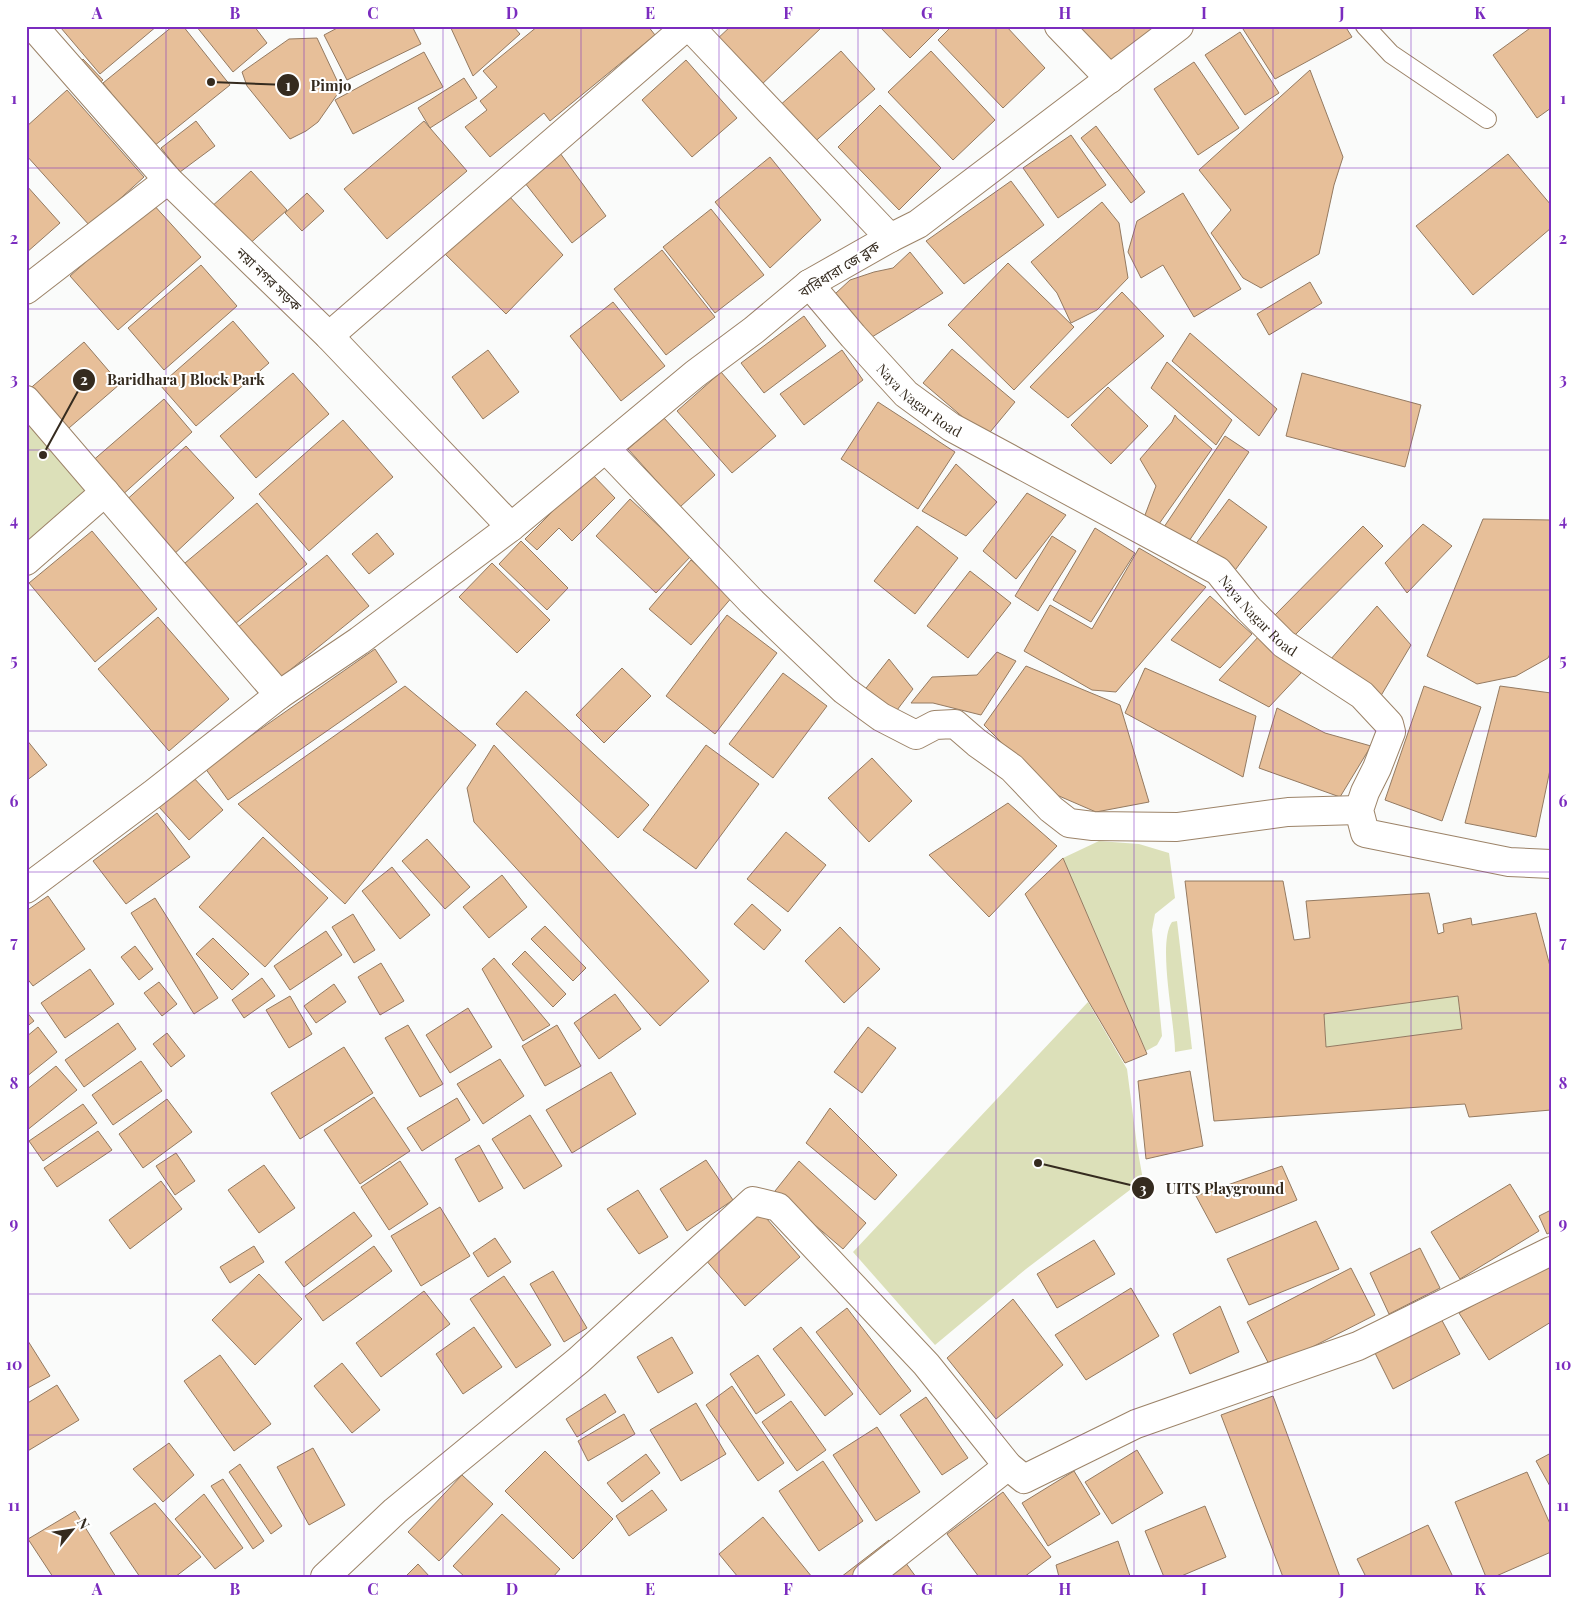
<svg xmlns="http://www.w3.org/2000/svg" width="1577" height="1603" viewBox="0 0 1577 1603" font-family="'Playfair Display','Noto Sans Bengali',serif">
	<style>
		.green { fill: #dce0b9 }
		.building { fill: #e7bf99; stroke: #947a61; fill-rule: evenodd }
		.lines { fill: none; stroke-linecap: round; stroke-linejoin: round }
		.lane-casing { stroke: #9c8368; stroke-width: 20 }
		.street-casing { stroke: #9c8368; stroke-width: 30 }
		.lane { stroke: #fff; stroke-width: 18 }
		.street { stroke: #fff; stroke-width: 28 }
		.grid { fill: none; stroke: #7b2cbf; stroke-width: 1; stroke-opacity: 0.55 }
		.labels { text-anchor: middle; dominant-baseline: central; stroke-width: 4; stroke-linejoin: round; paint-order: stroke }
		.street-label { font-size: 14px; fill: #352b1f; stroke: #fff }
		.leader { fill: none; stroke: #352b1f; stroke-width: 2 }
		.callout-dot { fill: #352b1f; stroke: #fff; stroke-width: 2 }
		.mark-label { font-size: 15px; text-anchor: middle; font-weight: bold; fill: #fff }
		.callout-label { font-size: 15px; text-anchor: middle; font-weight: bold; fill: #352b1f; stroke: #fff; stroke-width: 4; stroke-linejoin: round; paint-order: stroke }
		.neatline { fill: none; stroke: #7b2cbf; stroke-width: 2 }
		.grid-label { font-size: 16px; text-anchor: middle; font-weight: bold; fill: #7b2cbf }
	</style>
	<rect width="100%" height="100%" fill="#fafbfa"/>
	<g class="green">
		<polygon points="26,414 93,496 26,550"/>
		<polygon points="1099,841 1139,844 1169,853 1175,898 1155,914 1152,930 1162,1036 1157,1045 1146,1051 1063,858"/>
		<path d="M1177 921 1192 1049 1175 1052C1175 1023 1157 943 1172 922Z"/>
		<polygon points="1458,996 1462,1029 1326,1047 1324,1014"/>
		<polygon points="1088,1002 1127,1069 1137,1146 1143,1180 1026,1269 935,1345 853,1252"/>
	</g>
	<g class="building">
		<polygon points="64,26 157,26 100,74 61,28"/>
		<polygon points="173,26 183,26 230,85 154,146 103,83"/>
		<polygon points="196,26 254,26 267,43 233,72"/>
		<polygon points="341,26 412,26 421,44 347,80 324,35"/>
		<polygon points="450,26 513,26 520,34 473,76"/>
		<polygon points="538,26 648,26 655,35 550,121 544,113 490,157 465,127 487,110 480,101 497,87 483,71"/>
		<polygon points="731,26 820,26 821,28 759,87 715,41"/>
		<polygon points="879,26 942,26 910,58"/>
		<polygon points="952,26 1006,26 1045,68 1003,108 938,40"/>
		<polygon points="1077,26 1161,26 1115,68"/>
		<polygon points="1248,26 1345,26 1352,37 1275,79 1243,29"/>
		<polygon points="1533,26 1551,26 1551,108 1537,118 1493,55"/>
		<polygon points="1240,32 1279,93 1245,115 1205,55"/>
		<polygon points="317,38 341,89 318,122 306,131 290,139 247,86 242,72 289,39"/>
		<polygon points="841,51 875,89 811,145 778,107"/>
		<polygon points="931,51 995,120 953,160 888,92"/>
		<polygon points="424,52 443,87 353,134 335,100"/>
		<polygon points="83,59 103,80 94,88 75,68"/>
		<polygon points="686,60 737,118 692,157 642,100"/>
		<polygon points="1194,62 1239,128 1198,155 1154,89"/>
		<polygon points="1310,70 1343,157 1334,185 1319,254 1261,288 1243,278 1211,233 1231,210 1199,170"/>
		<polygon points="464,78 477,98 430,128 418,108"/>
		<polygon points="67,90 144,177 90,226 26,155 26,127"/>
		<polygon points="880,105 941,168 899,210 838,147"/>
		<polygon points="196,121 215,146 180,172 161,148"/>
		<polygon points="424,121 467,171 387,239 344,189"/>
		<polygon points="1096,126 1145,192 1131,203 1081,138"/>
		<polygon points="1071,135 1106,185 1058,218 1023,168"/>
		<polygon points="560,153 606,216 572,243 525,183"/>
		<polygon points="1508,154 1551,205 1551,228 1473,295 1416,226"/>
		<polygon points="770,157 821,220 770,268 715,202"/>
		<polygon points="251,171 287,210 246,247 210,208"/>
		<polygon points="1011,181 1044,225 964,284 926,241"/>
		<polygon points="26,185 60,223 26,253"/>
		<polygon points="307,193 324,211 302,231 285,213"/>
		<polygon points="1183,193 1241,289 1194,317 1163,265 1141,278 1128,252 1137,221"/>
		<polygon points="509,196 563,255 506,314 442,251"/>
		<polygon points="1102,202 1119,223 1128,278 1097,310 1071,323 1057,293 1031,262"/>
		<polygon points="152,203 201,257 118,330 70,276"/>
		<polygon points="711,209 764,275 715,313 663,247"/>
		<polygon points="662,250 715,317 666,355 614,289"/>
		<polygon points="910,252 943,293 872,337 835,294 850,280 874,272 893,268"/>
		<polygon points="1008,263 1074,327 1014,390 948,325"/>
		<polygon points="201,265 237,306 164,370 128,328"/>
		<polygon points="1310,282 1322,303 1269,335 1257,314"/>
		<polygon points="1122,292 1164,336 1068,418 1030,387"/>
		<polygon points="613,302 665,366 621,401 570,336"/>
		<polygon points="804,316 826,346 764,393 741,363"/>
		<polygon points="233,321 269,363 196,426 160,385"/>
		<polygon points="1190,333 1277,409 1259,436 1172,361"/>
		<polygon points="84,342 120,384 62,434 26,392"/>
		<polygon points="952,349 1015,402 986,437 923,383"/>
		<polygon points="488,350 519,392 483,419 452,377"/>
		<polygon points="842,350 863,380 804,425 780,394"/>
		<polygon points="1167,362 1232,420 1216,445 1151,388"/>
		<polygon points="721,372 776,436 732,473 677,411"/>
		<polygon points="293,373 329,414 256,478 220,436"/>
		<polygon points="1302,373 1421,405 1405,467 1286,436"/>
		<polygon points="1108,387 1148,426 1111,464 1071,425"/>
		<polygon points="164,399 192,432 120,497 90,463"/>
		<polygon points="878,402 955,452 918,509 841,459"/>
		<polygon points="1175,415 1177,418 1212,449 1154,531 1142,523 1156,486 1140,459 1172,422"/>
		<polygon points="664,418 715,475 680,507 628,449"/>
		<polygon points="343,420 393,477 309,551 259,494"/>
		<polygon points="1225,436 1249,452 1187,544 1164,527"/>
		<polygon points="186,446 234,498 171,557 122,504"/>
		<polygon points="956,464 997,502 966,536 922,511"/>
		<polygon points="591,473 615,498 572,541 559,528 537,550 525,539"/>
		<polygon points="1027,493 1066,515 1016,579 983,551"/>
		<polygon points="630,499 691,556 656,593 596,536"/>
		<polygon points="1229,499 1267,527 1230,577 1192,549"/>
		<polygon points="257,503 307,564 229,629 179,568"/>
		<polygon points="1483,519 1551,520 1551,652 1548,658 1516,676 1477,684 1427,656"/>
		<polygon points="1423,524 1452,546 1407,593 1385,563"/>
		<polygon points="917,526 958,558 915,614 874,581"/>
		<polygon points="1363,526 1383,546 1293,637 1273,617"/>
		<polygon points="1095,528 1135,553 1091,622 1053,600"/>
		<polygon points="92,531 157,609 95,662 29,583"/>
		<polygon points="377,533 394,554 369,574 352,554"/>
		<polygon points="1052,536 1076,551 1038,611 1015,596"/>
		<polygon points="521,541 568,588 547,610 499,564"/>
		<polygon points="1139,548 1206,587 1116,692 1092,690 1024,651 1050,605 1092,629"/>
		<polygon points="327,555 369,606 279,679 237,628"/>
		<polygon points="691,560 733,596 691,645 649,609"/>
		<polygon points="492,563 550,620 517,653 459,597"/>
		<polygon points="970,571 1011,603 968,658 927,626"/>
		<polygon points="1210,596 1252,634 1220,668 1171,640"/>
		<polygon points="1377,606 1411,645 1379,699 1330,660"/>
		<polygon points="727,615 777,653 715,734 666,696"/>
		<polygon points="158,617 229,699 169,751 98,669"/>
		<polygon points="1259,636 1301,673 1269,707 1219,680"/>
		<polygon points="375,649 397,682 228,800 205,768"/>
		<polygon points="997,652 1016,661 981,715 933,703 911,703 932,677 977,675"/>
		<polygon points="889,659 913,689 894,714 863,692"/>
		<polygon points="1026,666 1120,705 1149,802 1096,812 1059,796 1037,778 984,725"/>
		<polygon points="622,668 651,696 604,743 576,715"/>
		<polygon points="1145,668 1256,716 1243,777 1125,713"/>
		<polygon points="783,673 827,706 773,778 729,744"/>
		<polygon points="405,686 476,745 345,904 238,804"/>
		<polygon points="1424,686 1481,707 1442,821 1385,800"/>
		<polygon points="1500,686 1551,693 1551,765 1536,837 1465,823"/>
		<polygon points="526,691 649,805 618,838 496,724"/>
		<polygon points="1277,708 1325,733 1371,746 1340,797 1259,768"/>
		<polygon points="26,739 47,765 26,781"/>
		<polygon points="494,745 709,981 660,1026 474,822 467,788"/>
		<polygon points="706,745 759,784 696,869 643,830"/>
		<polygon points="872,758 912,801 869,842 828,798"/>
		<polygon points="193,777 223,810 189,840 159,807"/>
		<polygon points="1008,803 1057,846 989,917 929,855"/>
		<polygon points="157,813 190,857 126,904 93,861"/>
		<polygon points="786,832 826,865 788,912 747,879"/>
		<polygon points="263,837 328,898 265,967 199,907"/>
		<polygon points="427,839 470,887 445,909 402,861"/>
		<polygon points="1063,858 1147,1054 1125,1063 1025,894"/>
		<polygon points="392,867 430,915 400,939 362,891"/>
		<polygon points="502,875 527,907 489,938 463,907"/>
		<path d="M1185 881H1283L1294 940 1310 938 1306 901 1429 893 1438 934 1444 932 1443 924 1471 918 1472 925 1536 913 1551 970V1110L1469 1117 1465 1104 1214 1121ZM1458 996 1462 1029 1326 1047 1324 1014Z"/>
		<polygon points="48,896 85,949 33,986 26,977 26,911"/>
		<polygon points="155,898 218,998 194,1014 131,913"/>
		<polygon points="752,904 781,930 764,950 734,924"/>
		<polygon points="353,914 375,950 354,963 332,927"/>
		<polygon points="545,926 586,968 573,981 531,939"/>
		<polygon points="840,927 880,969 844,1003 805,961"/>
		<polygon points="326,931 342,955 290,990 274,966"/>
		<polygon points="213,938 249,974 232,990 196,954"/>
		<polygon points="135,946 153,969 139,980 121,957"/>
		<polygon points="525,951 566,994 553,1007 512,964"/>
		<polygon points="494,958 550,1025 523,1041 482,969"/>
		<polygon points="381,963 404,1001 380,1015 358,977"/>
		<polygon points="90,969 114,1004 65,1038 41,1003"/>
		<polygon points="262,978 275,996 244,1018 232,1000"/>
		<polygon points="159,982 177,1004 162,1016 144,993"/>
		<polygon points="334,984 346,1002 316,1023 304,1006"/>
		<polygon points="615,994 641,1029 599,1059 574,1023"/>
		<polygon points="290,996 312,1034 289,1048 266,1010"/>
		<polygon points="468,1008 492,1047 450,1073 426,1035"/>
		<polygon points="26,1011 34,1021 26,1027"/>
		<polygon points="118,1023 136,1049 84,1087 65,1060"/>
		<polygon points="408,1025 443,1084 420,1097 385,1038"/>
		<polygon points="557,1025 581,1066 545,1086 522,1046"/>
		<polygon points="38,1027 57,1052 26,1077 26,1037"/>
		<polygon points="868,1027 896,1048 862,1093 834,1072"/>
		<polygon points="167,1033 185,1056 171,1067 153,1044"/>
		<polygon points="344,1047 373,1093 300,1139 271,1093"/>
		<polygon points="500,1059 524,1096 483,1124 457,1084"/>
		<polygon points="141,1061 162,1091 113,1125 92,1095"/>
		<polygon points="56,1066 77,1090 26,1131 26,1090"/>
		<polygon points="1190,1071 1203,1146 1146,1159 1138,1081"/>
		<polygon points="611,1072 636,1114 572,1153 546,1110"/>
		<polygon points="374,1097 410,1151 360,1184 324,1130"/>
		<polygon points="457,1098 470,1120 422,1151 407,1128"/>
		<polygon points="167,1099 192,1132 143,1168 119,1134"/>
		<polygon points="83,1104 97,1123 43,1161 29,1141"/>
		<polygon points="830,1108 897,1175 875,1200 806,1143"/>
		<polygon points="530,1115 562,1166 524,1189 492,1139"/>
		<polygon points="98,1131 112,1150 57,1187 44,1168"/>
		<polygon points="479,1145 503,1188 479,1202 455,1159"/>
		<polygon points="176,1153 195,1181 175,1195 156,1166"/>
		<polygon points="706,1160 733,1200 687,1231 660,1189"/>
		<polygon points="400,1161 428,1204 389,1230 361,1187"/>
		<polygon points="799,1161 866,1223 843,1249 775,1191"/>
		<polygon points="264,1165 295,1208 259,1233 228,1190"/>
		<polygon points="1282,1166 1297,1200 1216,1233 1196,1196"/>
		<polygon points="161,1181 182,1209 130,1249 109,1220"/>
		<polygon points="1510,1184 1539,1231 1460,1279 1431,1232"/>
		<polygon points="638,1190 668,1237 639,1254 607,1209"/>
		<polygon points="440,1207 470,1256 421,1286 391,1236"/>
		<polygon points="1551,1210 1551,1232 1547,1234 1539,1216"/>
		<polygon points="760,1211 800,1257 745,1306 705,1259"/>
		<polygon points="354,1212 372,1236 304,1287 285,1262"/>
		<polygon points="1316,1221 1339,1269 1249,1305 1227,1259"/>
		<polygon points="495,1238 511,1262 488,1277 473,1253"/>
		<polygon points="1094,1240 1115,1274 1057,1308 1037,1274"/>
		<polygon points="254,1246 264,1262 230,1283 220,1267"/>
		<polygon points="374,1246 392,1271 323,1321 305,1296"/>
		<polygon points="1420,1248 1440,1288 1389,1314 1370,1273"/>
		<polygon points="1551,1263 1551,1322 1489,1360 1459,1313"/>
		<polygon points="1351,1268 1375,1315 1271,1368 1247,1322"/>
		<polygon points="553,1271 587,1328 564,1342 530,1284"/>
		<polygon points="259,1274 302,1319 255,1365 212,1320"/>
		<polygon points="504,1276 551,1345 516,1368 470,1299"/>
		<polygon points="1131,1288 1159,1336 1086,1380 1055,1335"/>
		<polygon points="424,1291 450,1324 381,1377 356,1343"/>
		<polygon points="1013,1299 1063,1365 996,1419 947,1358"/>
		<polygon points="1220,1306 1239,1352 1190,1374 1173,1334"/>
		<polygon points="847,1308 911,1391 880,1415 816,1332"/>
		<polygon points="1438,1313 1460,1354 1393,1389 1372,1347"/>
		<polygon points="474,1327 502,1367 463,1394 436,1354"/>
		<polygon points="801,1327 853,1394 825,1416 773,1349"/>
		<polygon points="672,1337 693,1373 658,1393 637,1357"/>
		<polygon points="28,1341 50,1376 26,1389 26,1342"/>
		<polygon points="220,1355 271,1424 234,1451 184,1381"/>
		<polygon points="758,1355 785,1395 756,1414 730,1374"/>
		<polygon points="342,1363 380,1410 352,1433 314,1386"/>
		<polygon points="57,1385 79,1420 26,1452 26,1404"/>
		<polygon points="732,1386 784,1463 758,1481 706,1405"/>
		<polygon points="605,1394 616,1412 577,1437 566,1419"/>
		<polygon points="1273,1396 1340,1577 1283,1577 1221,1415"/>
		<polygon points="926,1397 968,1458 942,1475 900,1415"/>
		<polygon points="791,1401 826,1450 797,1471 762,1422"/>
		<polygon points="696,1403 726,1454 681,1481 650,1430"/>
		<polygon points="624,1414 635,1434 588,1461 578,1441"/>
		<polygon points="877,1427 920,1492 876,1521 833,1455"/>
		<polygon points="169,1443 194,1475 163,1502 133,1469"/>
		<polygon points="313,1448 345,1505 309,1525 277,1467"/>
		<polygon points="1137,1450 1163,1493 1112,1524 1085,1482"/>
		<polygon points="545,1451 613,1519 573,1559 505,1491"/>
		<polygon points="1551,1453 1551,1488 1536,1461"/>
		<polygon points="646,1454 660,1473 622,1502 607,1483"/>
		<polygon points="823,1461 863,1521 819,1551 779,1491"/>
		<polygon points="240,1464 282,1526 271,1534 229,1472"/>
		<polygon points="1074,1471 1100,1514 1048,1546 1022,1503"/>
		<polygon points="1527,1472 1551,1526 1551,1552 1494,1577 1486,1577 1455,1502"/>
		<polygon points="462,1475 493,1504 439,1561 408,1532"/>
		<polygon points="223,1479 264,1541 253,1549 211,1486"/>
		<polygon points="652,1490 667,1510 629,1536 616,1516"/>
		<polygon points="1003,1492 1051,1557 1024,1577 979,1577 947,1534"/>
		<polygon points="204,1494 243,1548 215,1569 175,1519"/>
		<polygon points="155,1503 201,1557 175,1577 140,1577 110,1533"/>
		<polygon points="1205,1506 1226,1557 1179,1577 1164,1577 1145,1531"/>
		<polygon points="75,1511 116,1577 53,1577 28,1539"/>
		<polygon points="502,1514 560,1569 553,1577 465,1577 453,1566"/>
		<polygon points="763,1517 812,1577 738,1577 719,1554"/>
		<polygon points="1428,1525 1453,1577 1366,1577 1357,1559"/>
		<polygon points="889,1540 916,1577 841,1577"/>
		<polygon points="1118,1541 1130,1576 1059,1577 1056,1565"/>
		<polygon points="418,1564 430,1577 405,1577"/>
	</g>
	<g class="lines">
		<defs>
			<polyline id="lane" points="1365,26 1391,54 1487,119"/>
			<g id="street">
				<polyline points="33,26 168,180 329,336 511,527"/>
				<polyline points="689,26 890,238"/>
				<polyline points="1059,26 1110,79"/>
				<path id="s1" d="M809 284 853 336 906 394 951 427 1218 571 1249 609 1284 644 1362 695 1389 724 1391 732 1377 768 1365 792 1359 810 1365 833 1509 862 1551 864"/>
				<polyline points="26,290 168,180"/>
				<polyline points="329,336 687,26"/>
				<polyline points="26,400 279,695"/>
				<polyline points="606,449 752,602 844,690 881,717 916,735 935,725 955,724 977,743 1012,768 1051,809 1069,823 1093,826 1177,827 1288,812 1359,810"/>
				<polyline points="26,561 105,492"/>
				<polyline points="26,889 153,794 279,695 359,641 511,527 695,374 754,330 809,284 890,238 918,224 1179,26"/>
				<polyline points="325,1577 395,1511 579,1360 753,1201 778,1207 926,1364 1008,1466 1024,1479 1136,1424 1358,1346 1551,1251"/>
				<polyline points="867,1577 1008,1466"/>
			</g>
		</defs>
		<use href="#lane" class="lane-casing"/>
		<use href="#street" class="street-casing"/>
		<use href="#lane" class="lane"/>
		<use href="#street" class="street"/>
	</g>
	<path class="grid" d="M166 26V1577M304 26V1577M443 26V1577M581 26V1577M719 26V1577M858 26V1577M996 26V1577M1134 26V1577M1273 26V1577M1411 26V1577M26 168H1551M26 309H1551M26 450H1551M26 590H1551M26 731H1551M26 872H1551M26 1013H1551M26 1153H1551M26 1294H1551M26 1435H1551"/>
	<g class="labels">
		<g class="street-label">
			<text transform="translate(839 269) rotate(-32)">বারিধারা জে ব্লক</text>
			<text transform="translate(269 279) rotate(44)">নয়া নগর সড়ক</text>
			<text stroke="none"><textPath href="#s1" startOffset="161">Naya Nagar Road</textPath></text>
			<text stroke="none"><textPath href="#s1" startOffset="566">Naya Nagar Road</textPath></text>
		</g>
	</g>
	<path class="leader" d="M211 82L288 85M43 455L84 380M1038 1163L1143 1188"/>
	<g class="callout-dot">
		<circle cx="211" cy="82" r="5"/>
		<circle cx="43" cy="455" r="5"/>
		<circle cx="1038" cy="1163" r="5"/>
		<circle cx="288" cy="85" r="12"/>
		<circle cx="84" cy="380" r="12"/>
		<circle cx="1143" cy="1188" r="12"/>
	</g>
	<g class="mark-label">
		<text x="288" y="91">1</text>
		<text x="84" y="385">2</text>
		<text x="1143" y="1194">3</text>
	</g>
	<g class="callout-label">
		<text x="331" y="91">Pimjo</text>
		<text x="186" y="385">Baridhara J Block Park</text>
		<text x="1225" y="1194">UITS Playground</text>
	</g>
	<rect width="1577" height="1603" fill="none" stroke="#ffffff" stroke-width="55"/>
	<g transform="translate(72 1530) rotate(60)" stroke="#ffffff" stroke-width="4" paint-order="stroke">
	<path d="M0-4L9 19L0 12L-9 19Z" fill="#352b1f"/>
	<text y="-8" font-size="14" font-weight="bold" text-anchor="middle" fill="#352b1f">N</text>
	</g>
	<rect x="28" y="28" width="1522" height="1548" class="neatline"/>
	<g class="grid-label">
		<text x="97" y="19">A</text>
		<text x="235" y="19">B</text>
		<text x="373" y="19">C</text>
		<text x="512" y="19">D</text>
		<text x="650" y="19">E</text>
		<text x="788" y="19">F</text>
		<text x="927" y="19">G</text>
		<text x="1065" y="19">H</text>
		<text x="1204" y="19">I</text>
		<text x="1342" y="19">J</text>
		<text x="1480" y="19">K</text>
		<text x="14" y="104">1</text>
		<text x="1563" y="104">1</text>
		<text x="14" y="244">2</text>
		<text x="1563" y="244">2</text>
		<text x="14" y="385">3</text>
		<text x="1563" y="385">3</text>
		<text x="14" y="526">4</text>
		<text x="1563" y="526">4</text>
		<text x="14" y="666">5</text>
		<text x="1563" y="666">5</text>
		<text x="14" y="807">6</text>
		<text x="1563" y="807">6</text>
		<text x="14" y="948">7</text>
		<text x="1563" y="948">7</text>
		<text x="14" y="1089">8</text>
		<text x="1563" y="1089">8</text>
		<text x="14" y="1229">9</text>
		<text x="1563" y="1229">9</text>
		<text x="14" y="1370">10</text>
		<text x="1563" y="1370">10</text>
		<text x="14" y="1511">11</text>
		<text x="1563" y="1511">11</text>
		<text x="97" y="1595">A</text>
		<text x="235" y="1595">B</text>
		<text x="373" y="1595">C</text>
		<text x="512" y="1595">D</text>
		<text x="650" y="1595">E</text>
		<text x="788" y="1595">F</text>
		<text x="927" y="1595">G</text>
		<text x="1065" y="1595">H</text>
		<text x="1204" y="1595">I</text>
		<text x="1342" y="1595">J</text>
		<text x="1480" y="1595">K</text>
	</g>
</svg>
